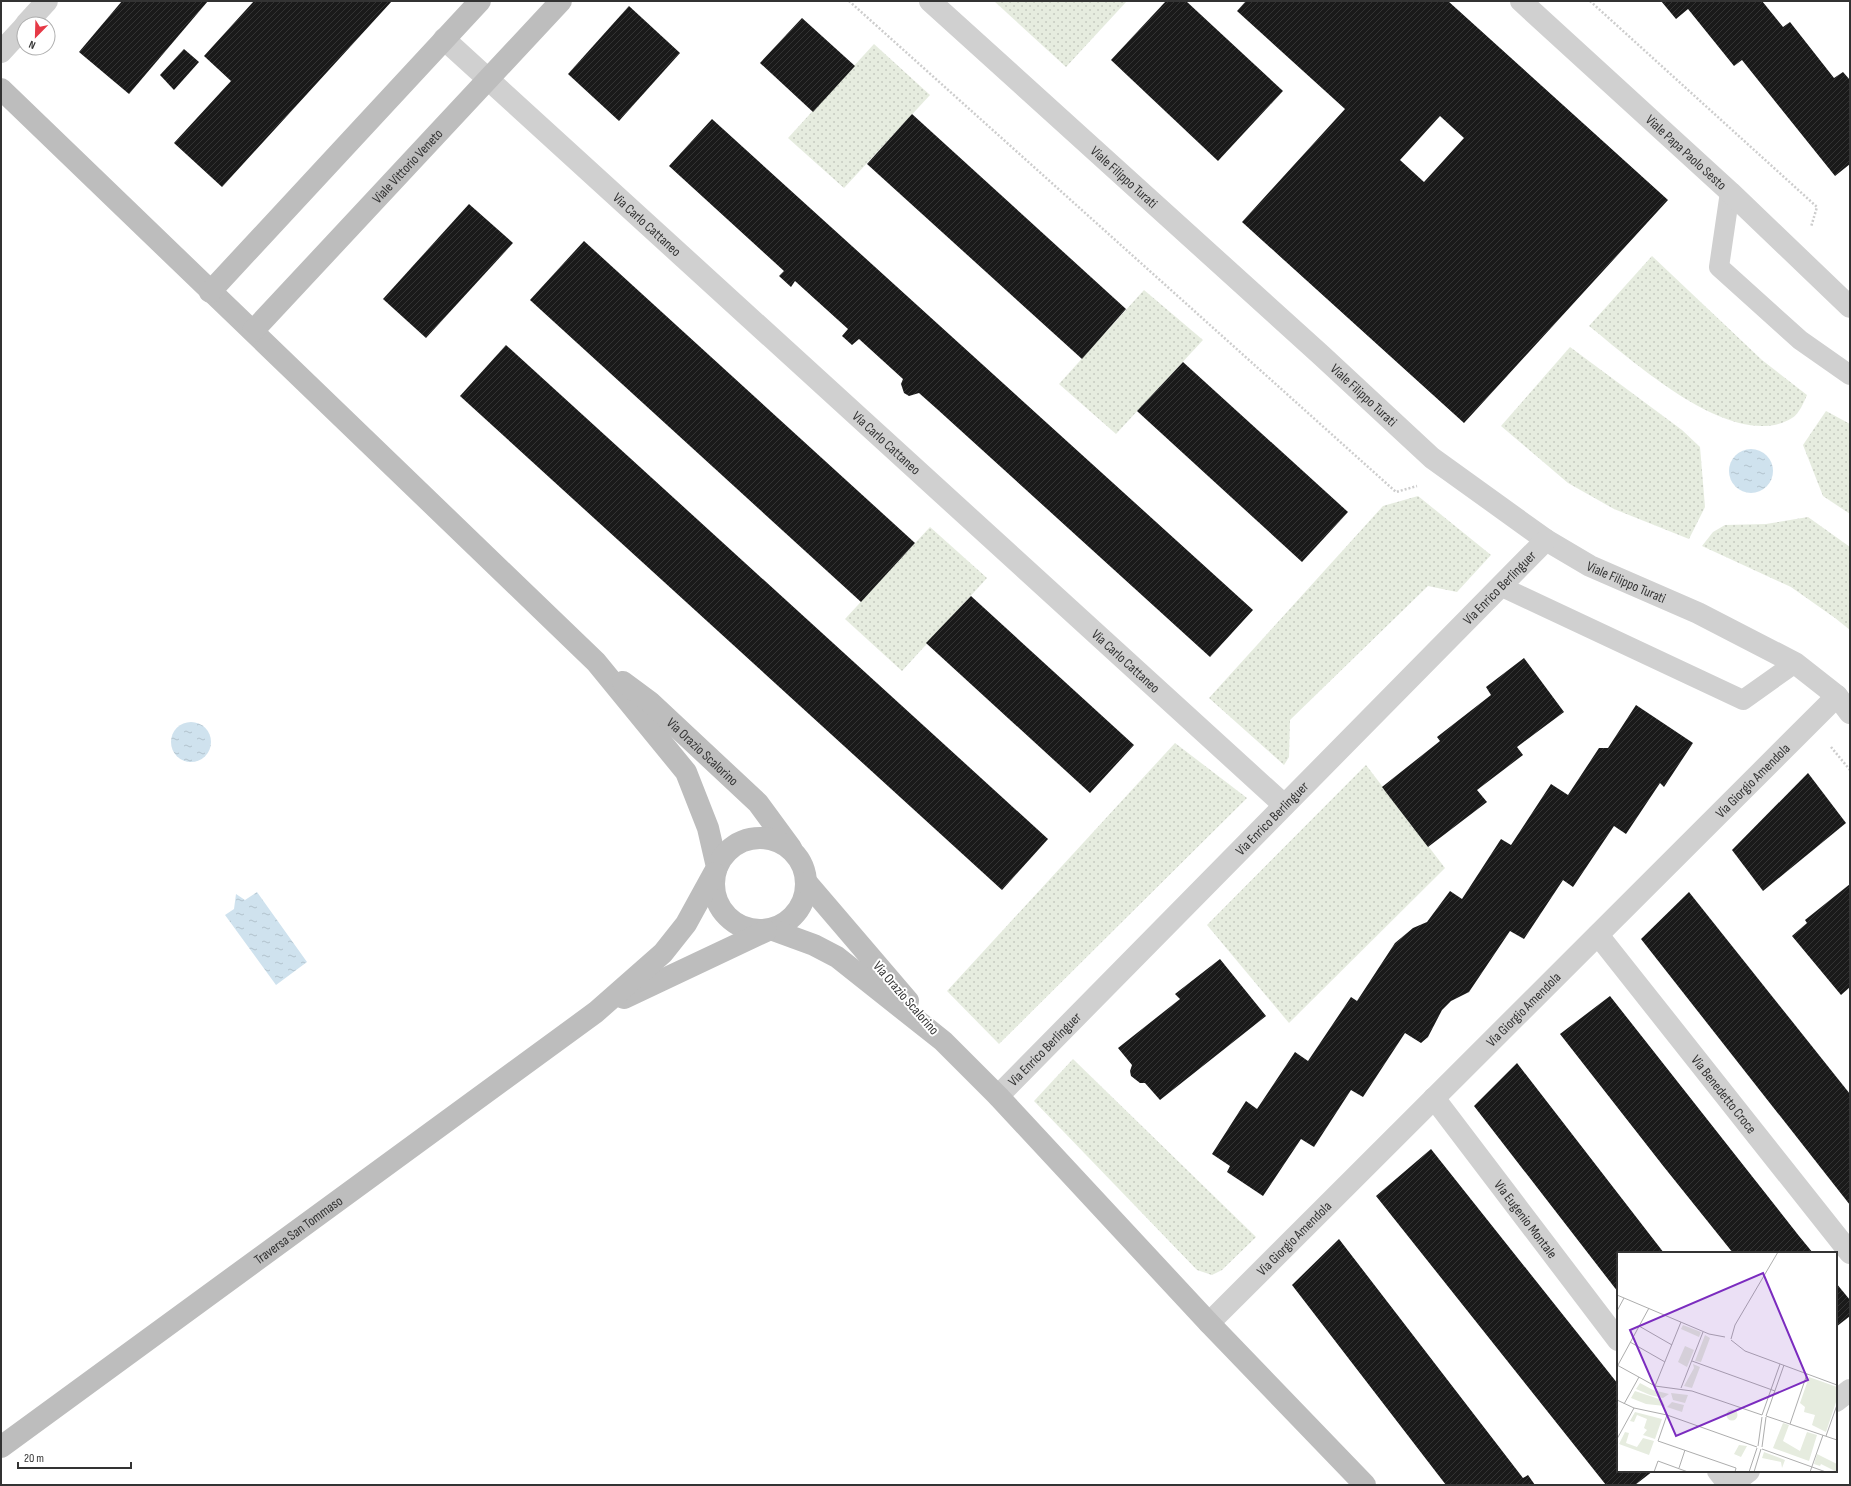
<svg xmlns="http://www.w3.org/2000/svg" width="1851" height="1486" viewBox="0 0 1851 1486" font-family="'Sofia Sans Condensed',sans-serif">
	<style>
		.grass { fill: url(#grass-dots) }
		.water { fill: url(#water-ripples) }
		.building { fill: url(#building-hatch); fill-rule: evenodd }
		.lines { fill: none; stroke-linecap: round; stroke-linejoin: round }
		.path { stroke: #cdcdcd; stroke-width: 2.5; stroke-dasharray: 2 2; stroke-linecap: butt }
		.lane { stroke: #d0d0d0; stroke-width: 20 }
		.street { stroke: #d0d0d0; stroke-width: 22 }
		.secondary { stroke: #bdbdbd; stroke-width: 22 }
		.labels { text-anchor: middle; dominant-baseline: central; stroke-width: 4; stroke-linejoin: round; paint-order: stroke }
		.street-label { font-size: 14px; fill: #333; stroke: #fff }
		.inset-road { fill: none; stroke: #adadad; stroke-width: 1 }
		.view { fill: #7b2cbf; fill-opacity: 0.15; stroke: #7b2cbf; stroke-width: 2 }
		.inset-edge { fill: none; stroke: #333; stroke-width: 2 }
	</style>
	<defs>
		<pattern id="grass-dots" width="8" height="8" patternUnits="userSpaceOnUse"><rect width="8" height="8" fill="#e6ecdf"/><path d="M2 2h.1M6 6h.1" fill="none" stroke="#c6cbc0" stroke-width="1.8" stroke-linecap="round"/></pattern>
		<pattern id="water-ripples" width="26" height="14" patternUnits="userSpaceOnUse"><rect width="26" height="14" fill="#cfe2ee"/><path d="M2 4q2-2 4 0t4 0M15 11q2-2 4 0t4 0" fill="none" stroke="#b2c2cd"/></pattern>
		<pattern id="building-hatch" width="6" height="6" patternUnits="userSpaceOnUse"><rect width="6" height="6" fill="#1a1a1a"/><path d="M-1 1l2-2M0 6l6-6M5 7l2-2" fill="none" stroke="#333"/></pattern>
	</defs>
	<rect width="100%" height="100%" fill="#fff"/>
	<g class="grass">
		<polygon points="994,1 1127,1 1066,67"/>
		<polygon points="874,44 930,95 844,188 788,138"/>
		<path d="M1652 256 1762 360 1807 395C1804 402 1799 414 1792 418 1734 454 1632 360 1589 326Z"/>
		<polygon points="1144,290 1203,340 1116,434 1059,384"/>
		<polygon points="1570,347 1682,430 1700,447 1705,507 1689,539 1614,509 1568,483 1501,426"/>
		<polygon points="1826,411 1850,424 1850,514 1823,496 1803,445"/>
		<polygon points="1418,496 1491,555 1457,592 1428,586 1290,720 1289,757 1284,765 1209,698 1383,506"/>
		<polygon points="1808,517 1850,547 1850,630 1835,618 1791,587 1702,546 1713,532 1725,525 1766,524"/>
		<polygon points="930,527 987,578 902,671 845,619"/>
		<polygon points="1175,743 1247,798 999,1044 947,991"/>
		<polygon points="1366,765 1445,868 1289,1023 1207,925"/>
		<polygon points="1073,1059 1256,1237 1222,1270 1212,1275 1197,1270 1034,1101"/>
	</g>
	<g class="water">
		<circle cx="1751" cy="471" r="22"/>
		<circle cx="191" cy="742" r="20"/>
		<polygon points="257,892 307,962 276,985 225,915 234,909 236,894 245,900"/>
	</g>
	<g class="building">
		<polygon points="122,1 208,1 129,94 79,52"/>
		<polygon points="254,1 392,1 222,187 174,143 231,81 204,56"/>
		<polygon points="1166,1 1186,1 1283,91 1218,161 1111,60"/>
		<path d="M1246 1H1448L1668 200 1464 423 1242 222 1345 109 1237 11ZM1440 116 1464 138 1424 182 1400 160Z"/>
		<polygon points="1661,1 1762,1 1783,27 1790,22 1834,78 1843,72 1850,80 1850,164 1835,176 1742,60 1734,66 1688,9 1676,19"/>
		<polygon points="629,6 680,53 619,121 568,74"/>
		<polygon points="802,18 855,66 813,112 760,63"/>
		<polygon points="184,49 199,62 174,90 160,75"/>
		<polygon points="912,114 1126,309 1082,359 867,164"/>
		<polygon points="712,119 1253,610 1210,657 937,409 919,393 909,396 904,393 901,384 903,379 859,339 852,345 842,336 848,329 795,281 791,287 779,276 784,271 669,166"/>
		<polygon points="469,204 513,243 426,338 383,299"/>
		<polygon points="584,241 915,543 861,602 530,300"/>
		<polygon points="506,345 1048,839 1002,890 460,396"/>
		<polygon points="1183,362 1348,512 1302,562 1137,411"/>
		<polygon points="971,596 1134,745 1090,793 926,643"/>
		<polygon points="1524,658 1564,712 1517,747 1523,755 1477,790 1487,802 1428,847 1382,787 1440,741 1437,737 1491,695 1486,687"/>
		<polygon points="1636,705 1693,743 1664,787 1660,783 1626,834 1614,826 1573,887 1563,880 1524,939 1510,931 1469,992 1451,1001 1442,1010 1428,1037 1421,1043 1405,1033 1363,1097 1351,1090 1314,1147 1301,1139 1263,1196 1227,1172 1230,1166 1212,1154 1246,1101 1257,1109 1295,1052 1308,1061 1351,997 1357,1001 1395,943 1413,928 1427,922 1450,891 1462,899 1501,839 1511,845 1551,784 1568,795 1599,748 1608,748"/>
		<polygon points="1808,773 1846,823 1763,891 1732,850"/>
		<polygon points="1850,884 1850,987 1841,995 1792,936 1807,923 1805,920"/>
		<polygon points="1689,892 1850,1094 1850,1205 1641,939"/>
		<polygon points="1220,959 1266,1016 1160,1100 1145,1083 1140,1083 1131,1076 1130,1071 1132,1065 1118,1048 1180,999 1175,994"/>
		<polygon points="1610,996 1799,1236 1813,1253 1733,1253 1664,1167 1560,1034"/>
		<polygon points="1517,1063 1664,1253 1618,1253 1618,1292 1474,1106"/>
		<polygon points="1431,1149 1618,1384 1618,1471 1653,1471 1635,1485 1606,1485 1376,1196"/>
		<polygon points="1339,1239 1523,1478 1528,1475 1535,1485 1446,1485 1292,1285"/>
		<polygon points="1836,1283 1850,1300 1850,1316 1836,1327"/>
	</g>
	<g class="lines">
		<g class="path">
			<polyline points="849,1 1396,492 1417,486"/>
			<polyline points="1590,1 1817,207 1811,227"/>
			<polyline points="1831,747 1850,770"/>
		</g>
		<g class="lane">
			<polyline points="1730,192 1719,267 1800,340 1850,375"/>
			<polyline points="1500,586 1743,700 1795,663"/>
		</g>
		<g class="street">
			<path id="s1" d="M930 1 1321 355 1432 458 1546 540 1590 566 1698 613 1795 663 1837 696 1850 713"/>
			<path id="s2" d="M1521 1 1730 192 1850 307"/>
			<polyline points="26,24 47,1"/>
			<path id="s3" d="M444 39 1284 805"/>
			<polyline points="1,52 24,27"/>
			<path id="s4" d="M1598 935 1850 1253"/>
			<path id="s5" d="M998 1096 1546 540"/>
			<path id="s6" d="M1434 1098 1618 1340"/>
			<path id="s7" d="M1209 1323 1837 696"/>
			<polyline points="1836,1401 1850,1390"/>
			<polyline points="1718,1471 1729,1485"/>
			<polyline points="1731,1485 1749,1471"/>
		</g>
		<g class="secondary">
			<polyline points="1,89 596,662 686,772 708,828 717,867"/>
			<polyline points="210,292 480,1"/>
			<path id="s8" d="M253 331 561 1"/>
			<path id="s9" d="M623 682 650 702 758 803 791 848"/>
			<circle cx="760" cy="884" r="46"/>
			<polyline points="807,883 908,1001"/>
			<polyline points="773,930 814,945 837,957 943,1041 998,1096 1209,1323 1365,1485"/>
			<polyline points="624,998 766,931"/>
			<path id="s10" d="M1 1447 596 1012 663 953 686 924 714 873"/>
		</g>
	</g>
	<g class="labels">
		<g class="street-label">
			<text stroke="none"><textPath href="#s2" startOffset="224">Viale Papa Paolo Sesto</textPath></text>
			<text stroke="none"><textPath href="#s8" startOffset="226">Viale Vittorio Veneto</textPath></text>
			<text stroke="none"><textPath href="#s1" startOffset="262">Viale Filippo Turati</textPath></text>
			<text stroke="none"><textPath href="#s3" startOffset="275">Via Carlo Cattaneo</textPath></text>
			<text stroke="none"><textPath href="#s1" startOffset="586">Viale Filippo Turati</textPath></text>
			<text stroke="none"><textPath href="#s3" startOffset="599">Via Carlo Cattaneo</textPath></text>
			<text stroke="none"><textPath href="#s1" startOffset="910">Viale Filippo Turati</textPath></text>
			<text stroke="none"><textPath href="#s5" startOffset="714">Via Enrico Berlinguer</textPath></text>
			<text stroke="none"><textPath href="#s3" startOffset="923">Via Carlo Cattaneo</textPath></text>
			<text stroke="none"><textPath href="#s9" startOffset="106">Via Orazio Scalorino</textPath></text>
			<text stroke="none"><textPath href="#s7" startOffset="768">Via Giorgio Amendola</textPath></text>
			<text stroke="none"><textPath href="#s5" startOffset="390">Via Enrico Berlinguer</textPath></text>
			<text transform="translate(906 998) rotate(49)">Via Orazio Scalorino</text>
			<text stroke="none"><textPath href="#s7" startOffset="444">Via Giorgio Amendola</textPath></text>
			<text stroke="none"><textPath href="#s5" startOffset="66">Via Enrico Berlinguer</textPath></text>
			<text stroke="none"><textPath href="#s4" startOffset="203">Via Benedetto Croce</textPath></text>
			<text stroke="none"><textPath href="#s6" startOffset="152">Via Eugenio Montale</textPath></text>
			<text stroke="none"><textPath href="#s10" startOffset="368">Traversa San Tommaso</textPath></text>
			<text stroke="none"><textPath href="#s7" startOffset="120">Via Giorgio Amendola</textPath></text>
		</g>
	</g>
	<g transform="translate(1617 1252)">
		<rect width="220" height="220" fill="#fff"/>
		<path d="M66 73 84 80 82 85 64 77ZM88 83 93 86 84 110 78 109ZM68 94 77 98 70 115 61 110ZM76 112 83 115 75 136 67 134 77 116ZM192 125 220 135V147L209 180 195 173 198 163 187 160 188 155 183 151ZM23 131 36 138 52 142 46 146 33 143 19 137ZM18 139 45 148 48 154 29 152 14 146ZM54 141 71 143 68 151 56 148ZM55 150 67 153 65 160 50 155ZM109.5 163a5.5 5.5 0 1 1 11 0a5.5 5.5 0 1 1-11 0ZM18 160 45 167 38 187 26 183 30 178 27 176 30 167 20 163 17 170 13 169ZM166 171 172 173 166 189 183 199 190 180 200 183 192 209 156 196ZM8 180 12 181 9 191 20 195 26 186 37 189 32 203 2 192ZM122 193 130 194 124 205 117 202ZM147 200 168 208 165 216 164 210 145 206ZM200 202 220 212V220L204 212 203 214 197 212Z" fill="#e6ecdf"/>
		<path class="inset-road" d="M0 43 92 82 108 85M0 59 7 46M22 74 55 93M114 87 118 73 161 0M114 88 128 99 220 133M13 90 48 110M75 109 158 139M0 113 38 134 75 139 145 163M1 113 32 56M38 134 64 70M64 136 86 80M0 148 17 156 50 163 140 195M7 152 22 125M50 163 41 189 119 216 118 220M145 163 163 112M149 164 220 188M149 164 167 113M173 172 190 122M209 184 220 153M0 187 17 156M141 194 145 165M145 195 149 165M145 197 209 220M62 216 68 198M37 220 41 209 71 220M132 220 140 196M137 220 144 197M193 220 206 183"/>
		<path class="view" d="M146 21 191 128 59 184 13 78Z"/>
		<rect width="220" height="220" class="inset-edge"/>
	</g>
	<rect width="1851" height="1486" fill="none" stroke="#333333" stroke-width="4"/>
	<g transform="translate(36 36) rotate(203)"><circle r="19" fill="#ffffff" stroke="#adadad"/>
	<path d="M0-3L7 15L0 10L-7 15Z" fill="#e63946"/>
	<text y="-6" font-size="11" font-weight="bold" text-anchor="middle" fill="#333333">N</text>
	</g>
	<path d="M18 1462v6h113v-6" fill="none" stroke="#333333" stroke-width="2"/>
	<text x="24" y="1462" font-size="12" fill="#333333" stroke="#ffffff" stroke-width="3" paint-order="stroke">20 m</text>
</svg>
